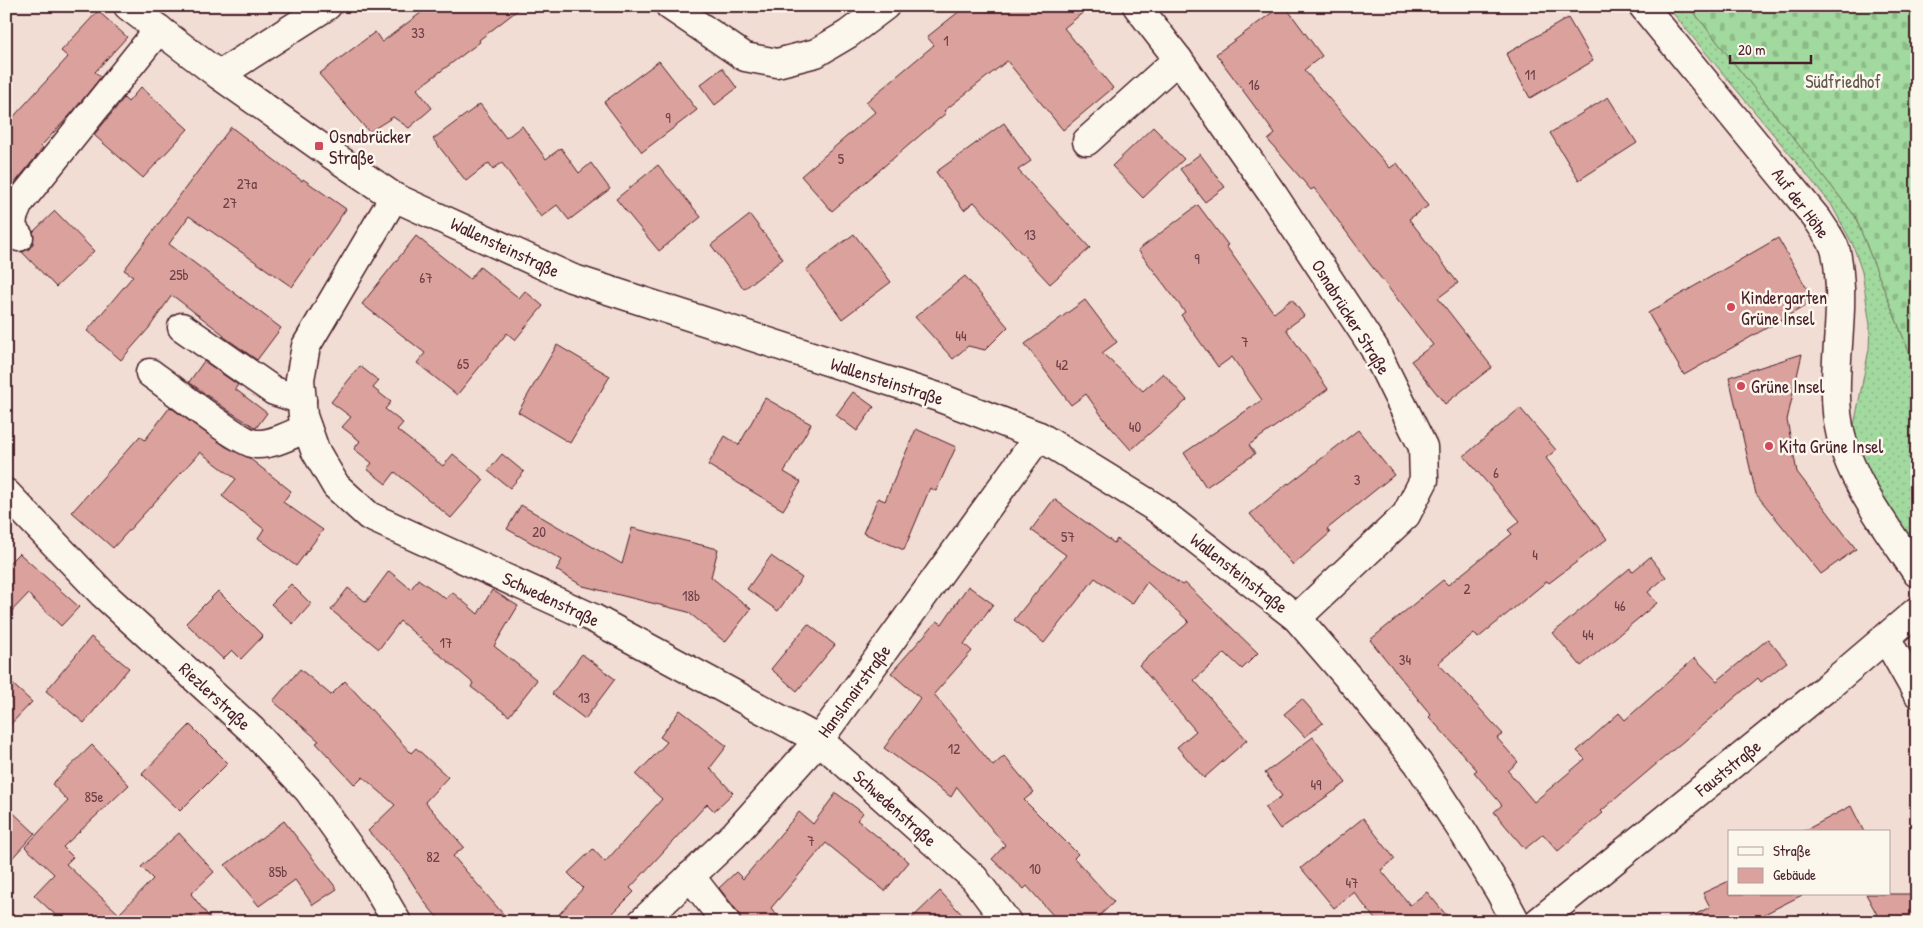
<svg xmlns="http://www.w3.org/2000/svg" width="1923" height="928" viewBox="0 0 1923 928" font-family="'Patrick Hand',sans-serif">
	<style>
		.grass { fill: url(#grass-dots); stroke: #767c64 }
		.cemetery { fill: url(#cemetery-stones); stroke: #767c64 }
		.building { fill: #dba19c; stroke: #4a1f2b }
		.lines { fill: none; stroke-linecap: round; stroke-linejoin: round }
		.minor-casing { stroke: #4a1f2b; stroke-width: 31 }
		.minor { stroke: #fbf7ec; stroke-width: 28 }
		.poi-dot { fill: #d1495b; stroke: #fbf7ec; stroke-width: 2 }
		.labels { text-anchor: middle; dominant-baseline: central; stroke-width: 5; stroke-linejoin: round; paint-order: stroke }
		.number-label { font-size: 15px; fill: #6e4047 }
		.park-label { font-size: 18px; fill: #64574e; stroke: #fbf7ec }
		.poi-label { font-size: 18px; fill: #4a1f2b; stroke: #fbf7ec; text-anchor: start }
		.street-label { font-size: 18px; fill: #4a1f2b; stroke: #fbf7ec }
	</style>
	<defs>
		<pattern id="grass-dots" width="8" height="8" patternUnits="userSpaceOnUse" patternTransform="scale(1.25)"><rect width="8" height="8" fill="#a1d99e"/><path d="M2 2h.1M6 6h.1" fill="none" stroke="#8cba88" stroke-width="1.8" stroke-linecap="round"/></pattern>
		<pattern id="cemetery-stones" width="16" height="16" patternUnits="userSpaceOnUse" patternTransform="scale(1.25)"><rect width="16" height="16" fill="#a1d99e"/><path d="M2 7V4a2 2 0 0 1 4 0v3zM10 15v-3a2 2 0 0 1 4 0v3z" fill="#8cba88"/></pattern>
	</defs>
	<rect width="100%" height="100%" fill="#f1ddd4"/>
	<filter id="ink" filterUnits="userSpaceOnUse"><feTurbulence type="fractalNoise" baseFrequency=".02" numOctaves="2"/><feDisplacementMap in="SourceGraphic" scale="10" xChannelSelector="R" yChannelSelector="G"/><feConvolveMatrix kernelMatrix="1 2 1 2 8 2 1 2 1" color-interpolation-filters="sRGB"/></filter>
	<g filter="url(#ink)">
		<polygon class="grass" points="1667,6 1689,6 1855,216 1917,372 1917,551 1890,509 1857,450 1853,431 1869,349 1870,325 1862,272 1853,245 1831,204"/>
		<polygon class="cemetery" points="1689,6 1917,6 1917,372 1855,216"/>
		<g class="building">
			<polygon points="430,6 523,6 479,40 480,42 417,89 432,108 409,128 393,117 369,132 319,74 375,32 382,42"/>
			<polygon points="966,6 1091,6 1064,28 1113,88 1063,130 1007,61 944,111 946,113 832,211 801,176 875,112 866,102 934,45 927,37"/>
			<polygon points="1281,6 1285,6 1322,56 1304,70 1390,168 1397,163 1428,206 1409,219 1458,283 1438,298 1492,367 1445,404 1411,361 1433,345 1370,264 1314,188 1311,190 1268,140 1275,134 1216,54"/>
			<polygon points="98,11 127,37 95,72 101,77 70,115 41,146 43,148 6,194 6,125 68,57 61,51"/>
			<polygon points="1568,18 1593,61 1530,98 1506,54"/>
			<polygon points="659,61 697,110 642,152 604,102"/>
			<polygon points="722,68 737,88 715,105 700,85"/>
			<polygon points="141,87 188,129 143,178 94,135 124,98 128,102"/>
			<polygon points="1608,97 1637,143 1579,180 1550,133"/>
			<polygon points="480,104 506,138 522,126 546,159 561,148 579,173 591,163 610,189 569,220 557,205 541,217 502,163 493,169 489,163 466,181 433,139"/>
			<polygon points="1004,123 1031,161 1018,170 1090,248 1050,284 974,202 964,210 936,172"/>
			<polygon points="231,127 302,181 303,179 346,209 292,287 189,216 169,244 281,328 257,360 223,336 224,335 172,295 149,328 121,360 87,331 133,276 124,270"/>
			<polygon points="1153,127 1184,159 1143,198 1112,166"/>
			<polygon points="1200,154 1225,187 1205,202 1180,169"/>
			<polygon points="658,165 701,217 659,251 616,199"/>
			<polygon points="1198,205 1228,245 1226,246 1274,313 1292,299 1304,316 1286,329 1328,389 1249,445 1255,454 1206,487 1184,453 1262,400 1232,357 1218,367 1181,315 1185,312 1138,250"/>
			<polygon points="55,211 94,251 56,287 22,252 29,249 33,243 33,232"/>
			<polygon points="750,215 783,259 744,289 711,245"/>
			<polygon points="854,234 891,282 842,319 806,270"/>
			<polygon points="416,236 470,279 480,267 519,298 525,291 543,306 515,340 507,333 457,395 417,363 425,353 362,304"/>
			<polygon points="1778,238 1814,301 1684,375 1648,313"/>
			<polygon points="965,276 1008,327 985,350 968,346 953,359 915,317"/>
			<polygon points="1085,300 1117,342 1102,353 1143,391 1163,373 1187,400 1131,450 1107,423 1086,394 1071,405 1025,344"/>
			<polygon points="557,345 610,376 570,443 518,412"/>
			<polygon points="1802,354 1787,420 1797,472 1856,549 1821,574 1756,494 1729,377"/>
			<polygon points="204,361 238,385 235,389 267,413 256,428 229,411 189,382"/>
			<polygon points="360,366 379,381 373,388 391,402 385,409 403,423 397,430 443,466 453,454 484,480 451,518 395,472 386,484 367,469 372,463 354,449 360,441 342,427 351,417 331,402"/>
			<polygon points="853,392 874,407 857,431 836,415"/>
			<polygon points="765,398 811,424 784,472 801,482 783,510 708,465 725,436 739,445"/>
			<polygon points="170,407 226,447 249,458 291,491 283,502 323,530 296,566 258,538 264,529 222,496 236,479 200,452 113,548 72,512 140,436 145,440"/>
			<polygon points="1520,408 1556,450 1546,458 1607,539 1549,583 1547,581 1478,638 1474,633 1438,663 1503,734 1497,738 1518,762 1508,771 1534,802 1585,759 1577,751 1619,713 1625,720 1695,658 1717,681 1768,639 1787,662 1761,682 1758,678 1601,811 1603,813 1558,851 1543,834 1525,849 1494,812 1502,805 1474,772 1477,770 1429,717 1431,715 1370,640 1443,580 1448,585 1512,534 1508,530 1520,521 1464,456"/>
			<polygon points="916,429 956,447 936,491 930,488 904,550 863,533 878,498 885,501"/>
			<polygon points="1358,430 1394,475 1327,529 1330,533 1293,565 1250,514 1288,483 1289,484"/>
			<polygon points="502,454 524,472 510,488 488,471"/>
			<polygon points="1054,499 1114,543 1117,539 1182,585 1185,583 1258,653 1242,669 1225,653 1194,680 1247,740 1204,778 1177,747 1196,731 1139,665 1189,622 1147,582 1132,604 1095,578 1044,643 1014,620 1066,555 1031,530"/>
			<polygon points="521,505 622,564 632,528 718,549 711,577 751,609 725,642 688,612 583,586 556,570 562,560 507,529"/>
			<polygon points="19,553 79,607 61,626 28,594 6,617 6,566"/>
			<polygon points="771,556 802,578 778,611 747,589"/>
			<polygon points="1650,557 1666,577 1648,592 1657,603 1581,666 1553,633 1630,568 1632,572"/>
			<polygon points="389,571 411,589 418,579 446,599 452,592 478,614 492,590 518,606 494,646 537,680 509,716 471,687 473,683 400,621 379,649 331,610 348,588 366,602"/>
			<polygon points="291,584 311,604 293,624 271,604"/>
			<polygon points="968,586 993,604 964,644 972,651 934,694 993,766 1004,756 1034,792 1024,800 1078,854 1074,858 1114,902 1093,922 1059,922 1027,886 1024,889 992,859 1005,845 957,787 951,797 884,748 920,698 891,673 937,621 942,624"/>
			<polygon points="218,591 263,636 241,659 232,650 223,659 186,623"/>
			<polygon points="808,624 835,645 797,691 771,669"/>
			<polygon points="91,637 129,668 84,723 46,691"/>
			<polygon points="582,654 615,679 585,719 552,694"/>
			<polygon points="300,669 331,695 345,681 411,753 416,748 448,777 425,802 464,847 453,856 510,922 441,922 426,904 402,867 368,831 395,805 363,777 355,785 316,743 319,741 273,701"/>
			<polygon points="6,678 32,702 6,729"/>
			<polygon points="1302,699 1323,723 1305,737 1284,714"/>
			<polygon points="680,710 727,746 710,768 733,793 714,811 707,804 630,888 634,892 604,922 552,922 583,888 568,873 593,849 605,862 662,799 636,775 667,742 660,737"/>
			<polygon points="190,725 228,763 180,811 142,774"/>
			<polygon points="1313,737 1346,783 1280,829 1265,808 1282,796 1265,773"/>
			<polygon points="92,745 129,785 63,847 73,857 66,864 119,914 153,879 141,867 179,833 214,872 191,894 213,922 63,922 34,895 54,874 25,847 68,801 52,784"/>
			<polygon points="836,793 863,813 857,820 909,862 885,891 826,843 771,908 783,922 741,922 738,912 719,888 736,872 743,879 799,812 813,824"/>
			<polygon points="6,806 35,833 6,865"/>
			<polygon points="1851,806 1864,832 1802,832"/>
			<polygon points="1363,818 1395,859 1381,870 1410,905 1427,892 1452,922 1377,922 1354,892 1334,908 1301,868"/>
			<polygon points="284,821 337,889 313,905 295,880 259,906 225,865"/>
			<polygon points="1729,881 1729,894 1804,894 1749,922 1681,922 1710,907 1703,893"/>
			<polygon points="940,891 969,922 908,922"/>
			<polygon points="1866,894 1917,894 1917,922 1881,922"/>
		</g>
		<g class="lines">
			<defs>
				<g id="minor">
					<polyline points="128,6 219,75 319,146 394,197 571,278 938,397 1039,436 1156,508 1297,618 1360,691 1418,763 1465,835 1500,892 1516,922"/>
					<polyline points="670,6 745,57 777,63 816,53 848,34 885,6"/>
					<polyline points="1137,6 1178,59 1274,196 1374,348 1423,447 1424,480 1406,515 1297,618"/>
					<path d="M1643 6 1818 220C1823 228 1830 237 1834 246 1839 258 1839 275 1840 288 1842 337 1829 388 1841 436 1852 484 1890 532 1917 573"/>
					<polyline points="219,75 327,6"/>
					<polyline points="1087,141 1178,59"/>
					<polyline points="394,197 306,346 300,379 303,416 315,450 336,486 369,516 593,618 819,740 974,878 1007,922"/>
					<polyline points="19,237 12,228 13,217 19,203 159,29"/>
					<polyline points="182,327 274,391 302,400"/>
					<path d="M150 373C168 385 239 443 256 444 273 445 292 434 307 428"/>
					<polyline points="6,493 103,594 252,730 309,791 372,879 397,922"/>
					<polyline points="1886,638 1917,693"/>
					<polyline points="690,876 726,922"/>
					<polyline points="642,922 734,835 819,740 1039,436"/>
					<polyline points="1538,922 1830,685 1917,611"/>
				</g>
			</defs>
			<use href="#minor" class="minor-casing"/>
			<use href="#minor" class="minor"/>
		</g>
	</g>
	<g class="poi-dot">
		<rect x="314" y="141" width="10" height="10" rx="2.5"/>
		<circle cx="1731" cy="307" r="5"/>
		<circle cx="1741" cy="386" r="5"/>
		<circle cx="1769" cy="446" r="5"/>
	</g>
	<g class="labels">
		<g class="number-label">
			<text x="418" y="32">33</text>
			<text x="946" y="40">1</text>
			<text x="1530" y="74">11</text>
			<text x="1254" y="84">16</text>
			<text x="668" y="117">9</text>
			<text x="841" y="158">5</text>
			<text x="247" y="183">27a</text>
			<text x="230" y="202">27</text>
			<text x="1030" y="234">13</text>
			<text x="1197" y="258">9</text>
			<text x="179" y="274">25b</text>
			<text x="426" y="277">67</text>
			<text x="961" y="335">44</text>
			<text x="1245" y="341">7</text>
			<text x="463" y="363">65</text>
			<text x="1062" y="364">42</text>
			<text x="1135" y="426">40</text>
			<text x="1496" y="472">6</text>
			<text x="1357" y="479">3</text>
			<text x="539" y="531">20</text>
			<text x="1068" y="536">57</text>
			<text x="1535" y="554">4</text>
			<text x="1467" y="588">2</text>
			<text x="691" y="595">18b</text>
			<text x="1620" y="605">46</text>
			<text x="1588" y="634">44</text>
			<text x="446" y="642">17</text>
			<text x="1405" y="659">34</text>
			<text x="584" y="697">13</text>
			<text x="954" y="748">12</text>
			<text x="1316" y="784">49</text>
			<text x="94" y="796">85e</text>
			<text x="811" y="840">7</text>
			<text x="433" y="856">82</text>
			<text x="1035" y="868">10</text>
			<text x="278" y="871">85b</text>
			<text x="1352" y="882">47</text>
		</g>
		<g class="park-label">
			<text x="1843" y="81">Südfriedhof</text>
		</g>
		<g class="poi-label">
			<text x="329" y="136">Osnabrücker<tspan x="329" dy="21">Straße</tspan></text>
			<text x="1741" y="297">Kindergarten<tspan x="1741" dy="21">Grüne Insel</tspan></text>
			<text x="1751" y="386">Grüne Insel</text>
			<text x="1779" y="446">Kita Grüne Insel</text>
		</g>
		<g class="street-label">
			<text transform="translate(1801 203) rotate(53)">Auf der Höhe</text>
			<text transform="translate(505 247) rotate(25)">Wallensteinstraße</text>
			<text transform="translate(1351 317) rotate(58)">Osnabrücker Straße</text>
			<text transform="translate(887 381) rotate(18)">Wallensteinstraße</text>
			<text transform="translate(1239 573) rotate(38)">Wallensteinstraße</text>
			<text transform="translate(551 599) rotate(25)">Schwedenstraße</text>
			<text transform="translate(854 691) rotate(-54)">Hanslmairstraße</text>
			<text transform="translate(215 696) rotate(43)">Riezlerstraße</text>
			<text transform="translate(1728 768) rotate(-39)">Fauststraße</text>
			<text transform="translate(895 808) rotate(42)">Schwedenstraße</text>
		</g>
	</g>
	<rect width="1923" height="928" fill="none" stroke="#fbf7ec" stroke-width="25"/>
	<rect x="12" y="12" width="1898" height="903" fill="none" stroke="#4a1f2b" stroke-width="2" filter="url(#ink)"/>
	<rect x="1728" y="830" width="162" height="65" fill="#fbf7ec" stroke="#b4a19f"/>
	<rect x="1738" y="847" width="25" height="8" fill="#fbf7ec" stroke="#b4a19f"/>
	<text x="1773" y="856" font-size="15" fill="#4a1f2b">Straße</text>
	<rect x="1738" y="868" width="25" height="15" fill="#dba19c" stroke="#b4a19f"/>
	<text x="1773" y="880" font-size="15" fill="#4a1f2b">Gebäude</text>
	<path d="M1730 55v8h81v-8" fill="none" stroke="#4a1f2b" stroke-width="2.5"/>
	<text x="1738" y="55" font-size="15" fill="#4a1f2b" stroke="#fbf7ec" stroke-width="4" paint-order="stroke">20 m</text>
</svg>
